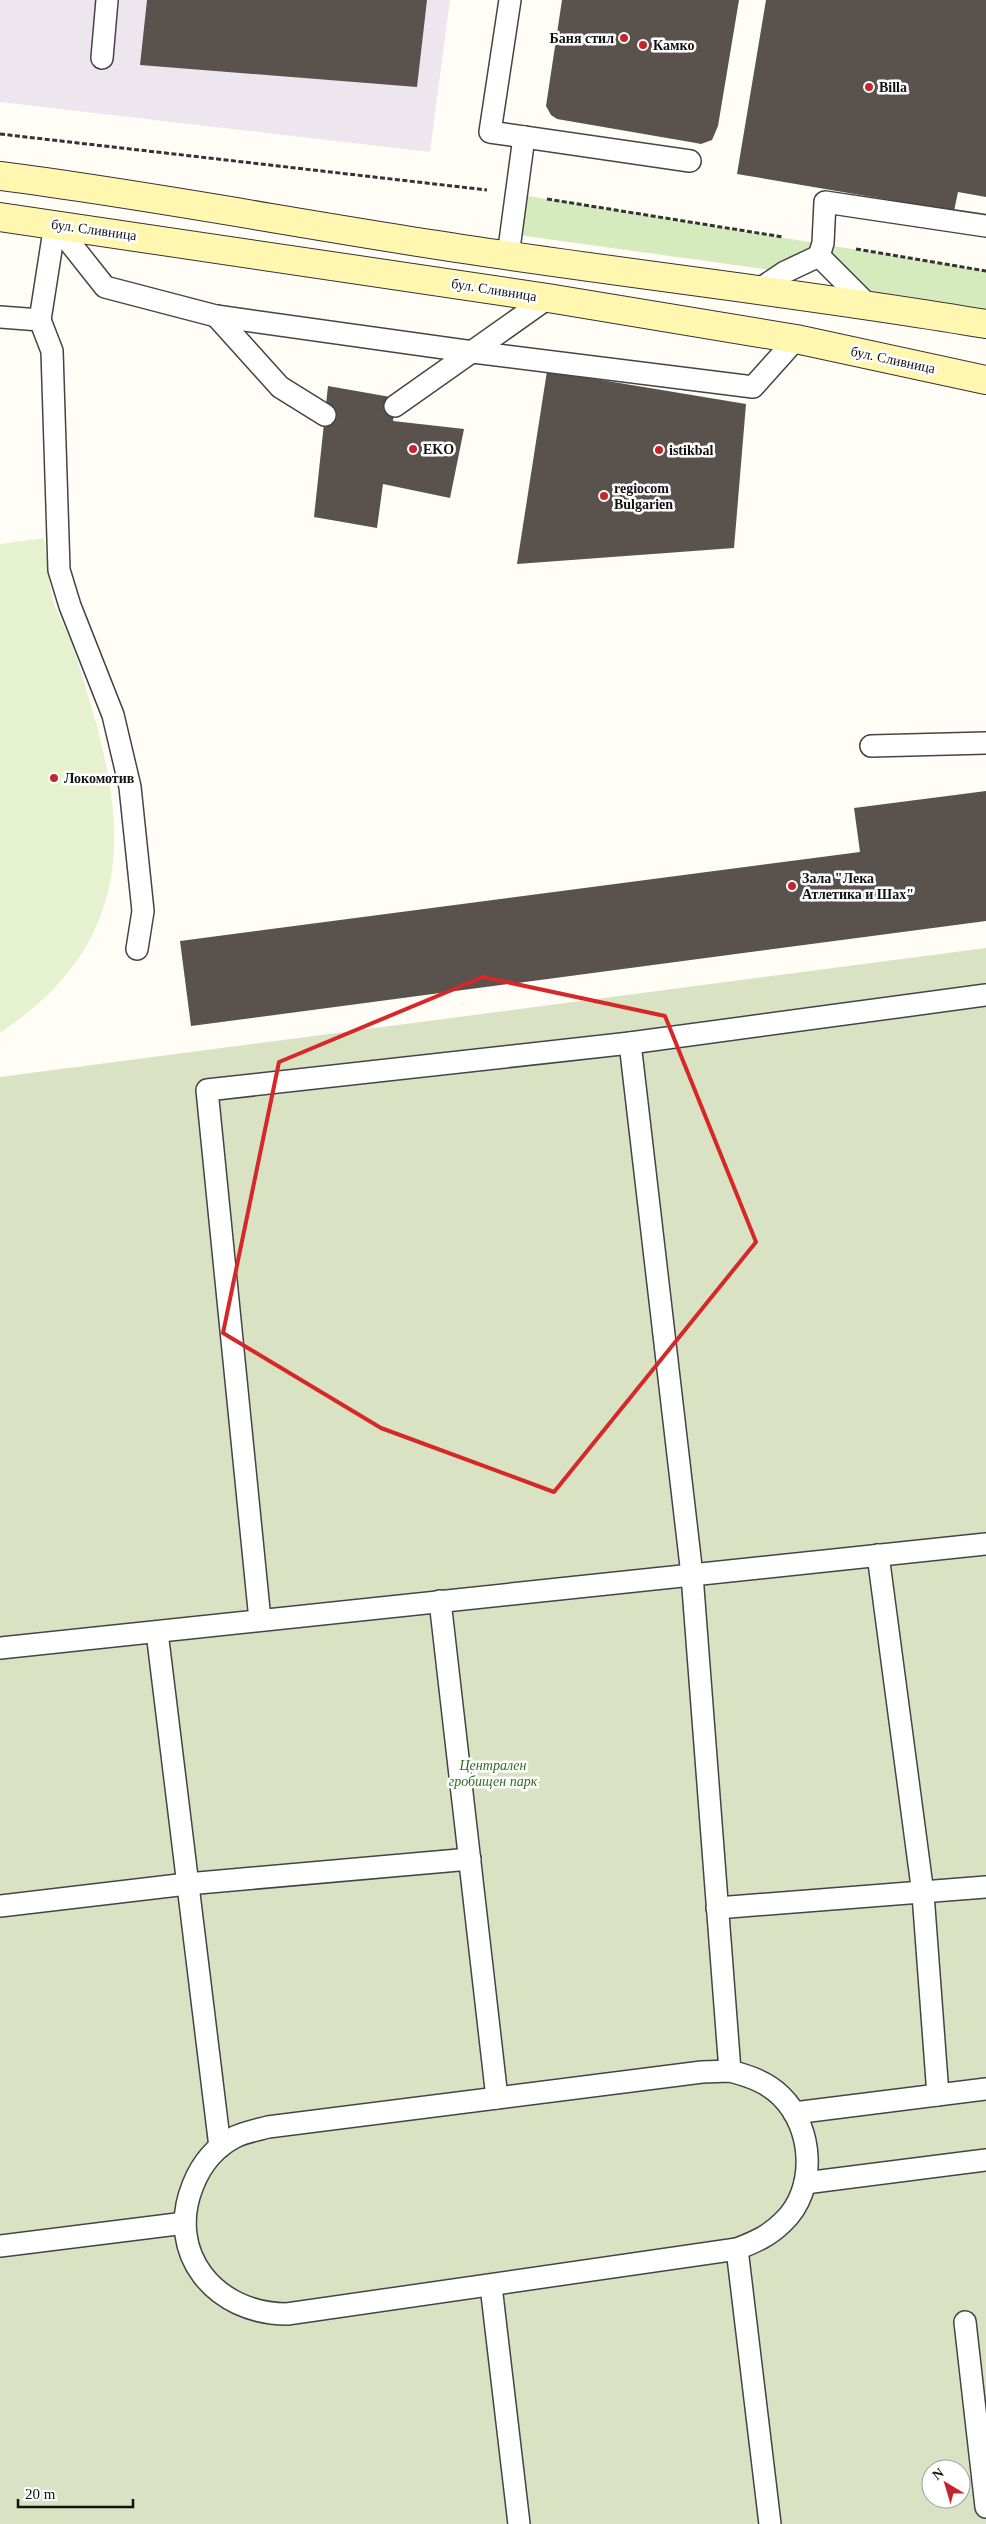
<svg xmlns="http://www.w3.org/2000/svg" width="986" height="2524" viewBox="0 0 986 2524" font-family="Georgia,serif">
	<style>
		.industrial { fill: #eee6ef }
		.green { fill: #d5ebbd }
		.cemetery { fill: #d9e3c4; fill-rule: evenodd }
		.pitch { fill: #e6f2cf }
		.building { fill: #5a524d }
		.lines { fill: none; stroke-linecap: round; stroke-linejoin: round }
		.service-casing { stroke: #444; stroke-width: 24 }
		.secondary-casing { stroke: #333; stroke-width: 30 }
		.path { stroke: #333; stroke-width: 3; stroke-dasharray: 5 2.5; stroke-linecap: butt }
		.service { stroke: #fff; stroke-width: 21 }
		.secondary { stroke: #fff6b0; stroke-width: 28 }
		.marked { fill: none; stroke: #d62828; stroke-width: 4; stroke-linejoin: round }
		.poi-dot { fill: #c4262e; stroke: #fff; stroke-width: 2 }
		.labels { text-anchor: middle; dominant-baseline: central; stroke-width: 5; stroke-linejoin: round; paint-order: stroke }
		.poi-label { font-size: 14px; font-weight: bold; fill: #111; stroke: #fff; text-anchor: start }
		.street-label { font-size: 14px; fill: #111; stroke: #fff }
		.park-label { font-size: 14px; font-style: italic; fill: #2f6b1f; stroke: #fff }
	</style>
	<rect width="100%" height="100%" fill="#fffdf5"/>
	<polygon class="industrial" points="0,0 450,0 430,152 0,102"/>
	<polygon class="green" points="516,194 986,271 986,324 867,304 819,256 785,272 511,234"/>
	<path class="cemetery" d="M986 948V2524H0V1077ZM931 2469H961V2499H931Z"/>
	<path class="pitch" d="M44 538C48 560 48 585 55 606 60 620 68 633 73 647 80 666 85 686 91 706 132 842 128 947 0 1033V544Z"/>
	<g class="building">
		<polygon points="147,0 427,0 417,87 140,65"/>
		<polygon points="562,0 739,0 718,126 712,140 701,144 696,143 557,119 551,115 546,106"/>
		<polygon points="766,0 986,0 986,197 958,192 954,211 737,174"/>
		<polygon points="547,371 746,404 734,548 517,564"/>
		<polygon points="328,386 396,398 393,421 464,429 450,498 383,484 377,528 314,517"/>
		<polygon points="986,791 986,921 191,1026 180,941 860,852 854,808"/>
	</g>
	<g class="lines">
		<defs>
			<g id="service">
				<polyline points="510,0 490,132 690,161"/>
				<polyline points="102,58 107,0"/>
				<polyline points="55,224 105,287 216,316 473,352 753,387 796,339"/>
				<polyline points="508,256 524,137"/>
				<polyline points="819,256 823,243 825,202 986,226"/>
				<polyline points="758,290 785,272 819,256 867,304"/>
				<polyline points="216,316 280,387 325,415"/>
				<polyline points="0,317 40,320 55,224"/>
				<polyline points="40,320 52,351 59,570 70,606 113,715 130,787 143,911 137,949"/>
				<polyline points="395,406 548,298"/>
				<polyline points="871,746 986,743"/>
				<polyline points="630,1043 692,1575 730,2071"/>
				<polyline points="878,1555 923,1894 938,2095"/>
				<polyline points="440,1601 497,2098"/>
				<polyline points="260,1620 207,1090 630,1043 986,995"/>
				<polyline points="157,1632 220,2147"/>
				<polyline points="0,1648 986,1544"/>
				<polyline points="0,1906 187,1884 470,1859"/>
				<polyline points="717,1908 986,1887"/>
				<path d="M730 2071C749 2076 767 2082 781 2096 814 2128 817 2190 783 2222 769 2236 755 2242 737 2249L287 2314C216 2314 165 2254 193 2185 201 2165 215 2147 235 2137 245 2132 257 2130 268 2127L702 2072Z"/>
				<polyline points="794,2113 986,2089"/>
				<polyline points="805,2183 986,2160"/>
				<polyline points="0,2246 185,2223"/>
				<polyline points="737,2249 770,2524"/>
				<polyline points="491,2286 519,2524"/>
				<polyline points="965,2322 986,2507"/>
			</g>
			<g id="secondary">
				<path d="M0 176C157 196 313 227 470 250 642 276 815 295 986 324"/>
				<polyline points="0,217 548,298 796,339 986,380"/>
			</g>
		</defs>
		<use href="#service" class="service-casing"/>
		<use href="#secondary" class="secondary-casing"/>
		<g class="path">
			<polyline points="0,134 487,190"/>
			<polyline points="547,199 783,237"/>
			<polyline points="856,249 986,271"/>
		</g>
		<use href="#service" class="service"/>
		<use href="#secondary" class="secondary"/>
	</g>
	<path class="marked" d="M483 977 665 1016 756 1242 554 1492 381 1428 223 1333 279 1062Z"/>
	<g class="poi-dot">
		<circle cx="624" cy="38" r="5"/>
		<circle cx="643" cy="45" r="5"/>
		<circle cx="869" cy="87" r="5"/>
		<circle cx="413" cy="449" r="5"/>
		<circle cx="659" cy="450" r="5"/>
		<circle cx="604" cy="496" r="5"/>
		<circle cx="54" cy="778" r="5"/>
		<circle cx="792" cy="886" r="5"/>
	</g>
	<g class="labels">
		<g class="poi-label">
			<text x="614" y="38" text-anchor="end">Баня стил</text>
			<text x="653" y="45">Камко</text>
			<text x="879" y="87">Billa</text>
			<text x="423" y="449">EKO</text>
			<text x="669" y="450">istikbal</text>
			<text x="614" y="488">regiocom<tspan x="614" dy="16">Bulgarien</tspan></text>
			<text x="64" y="778">Локомотив</text>
			<text x="802" y="878">Зала "Лека<tspan x="802" dy="16">Атлетика и Шах"</tspan></text>
		</g>
		<g class="street-label">
			<text transform="translate(94 230) rotate(8)">бул. Сливница</text>
			<text transform="translate(494 290) rotate(9)">бул. Сливница</text>
			<text transform="translate(893 360) rotate(12)">бул. Сливница</text>
		</g>
		<g class="park-label">
			<text x="493" y="1765">Централен<tspan x="493" dy="16">гробищен парк</tspan></text>
		</g>
	</g>
	<g transform="translate(946 2484) rotate(322)"><circle r="24" fill="#ffffff" stroke="#a0a0a0"/>
	<path d="M0-4L9 19L0 12L-9 19Z" fill="#c4262e"/>
	<text y="-8" font-size="14" font-weight="bold" text-anchor="middle" fill="#111111">N</text>
	</g>
	<path d="M18 2499v8h115v-8" fill="none" stroke="#111111" stroke-width="2.5"/>
	<text x="25" y="2499" font-size="15" fill="#111111" stroke="#ffffff" stroke-width="4" paint-order="stroke">20 m</text>
</svg>
